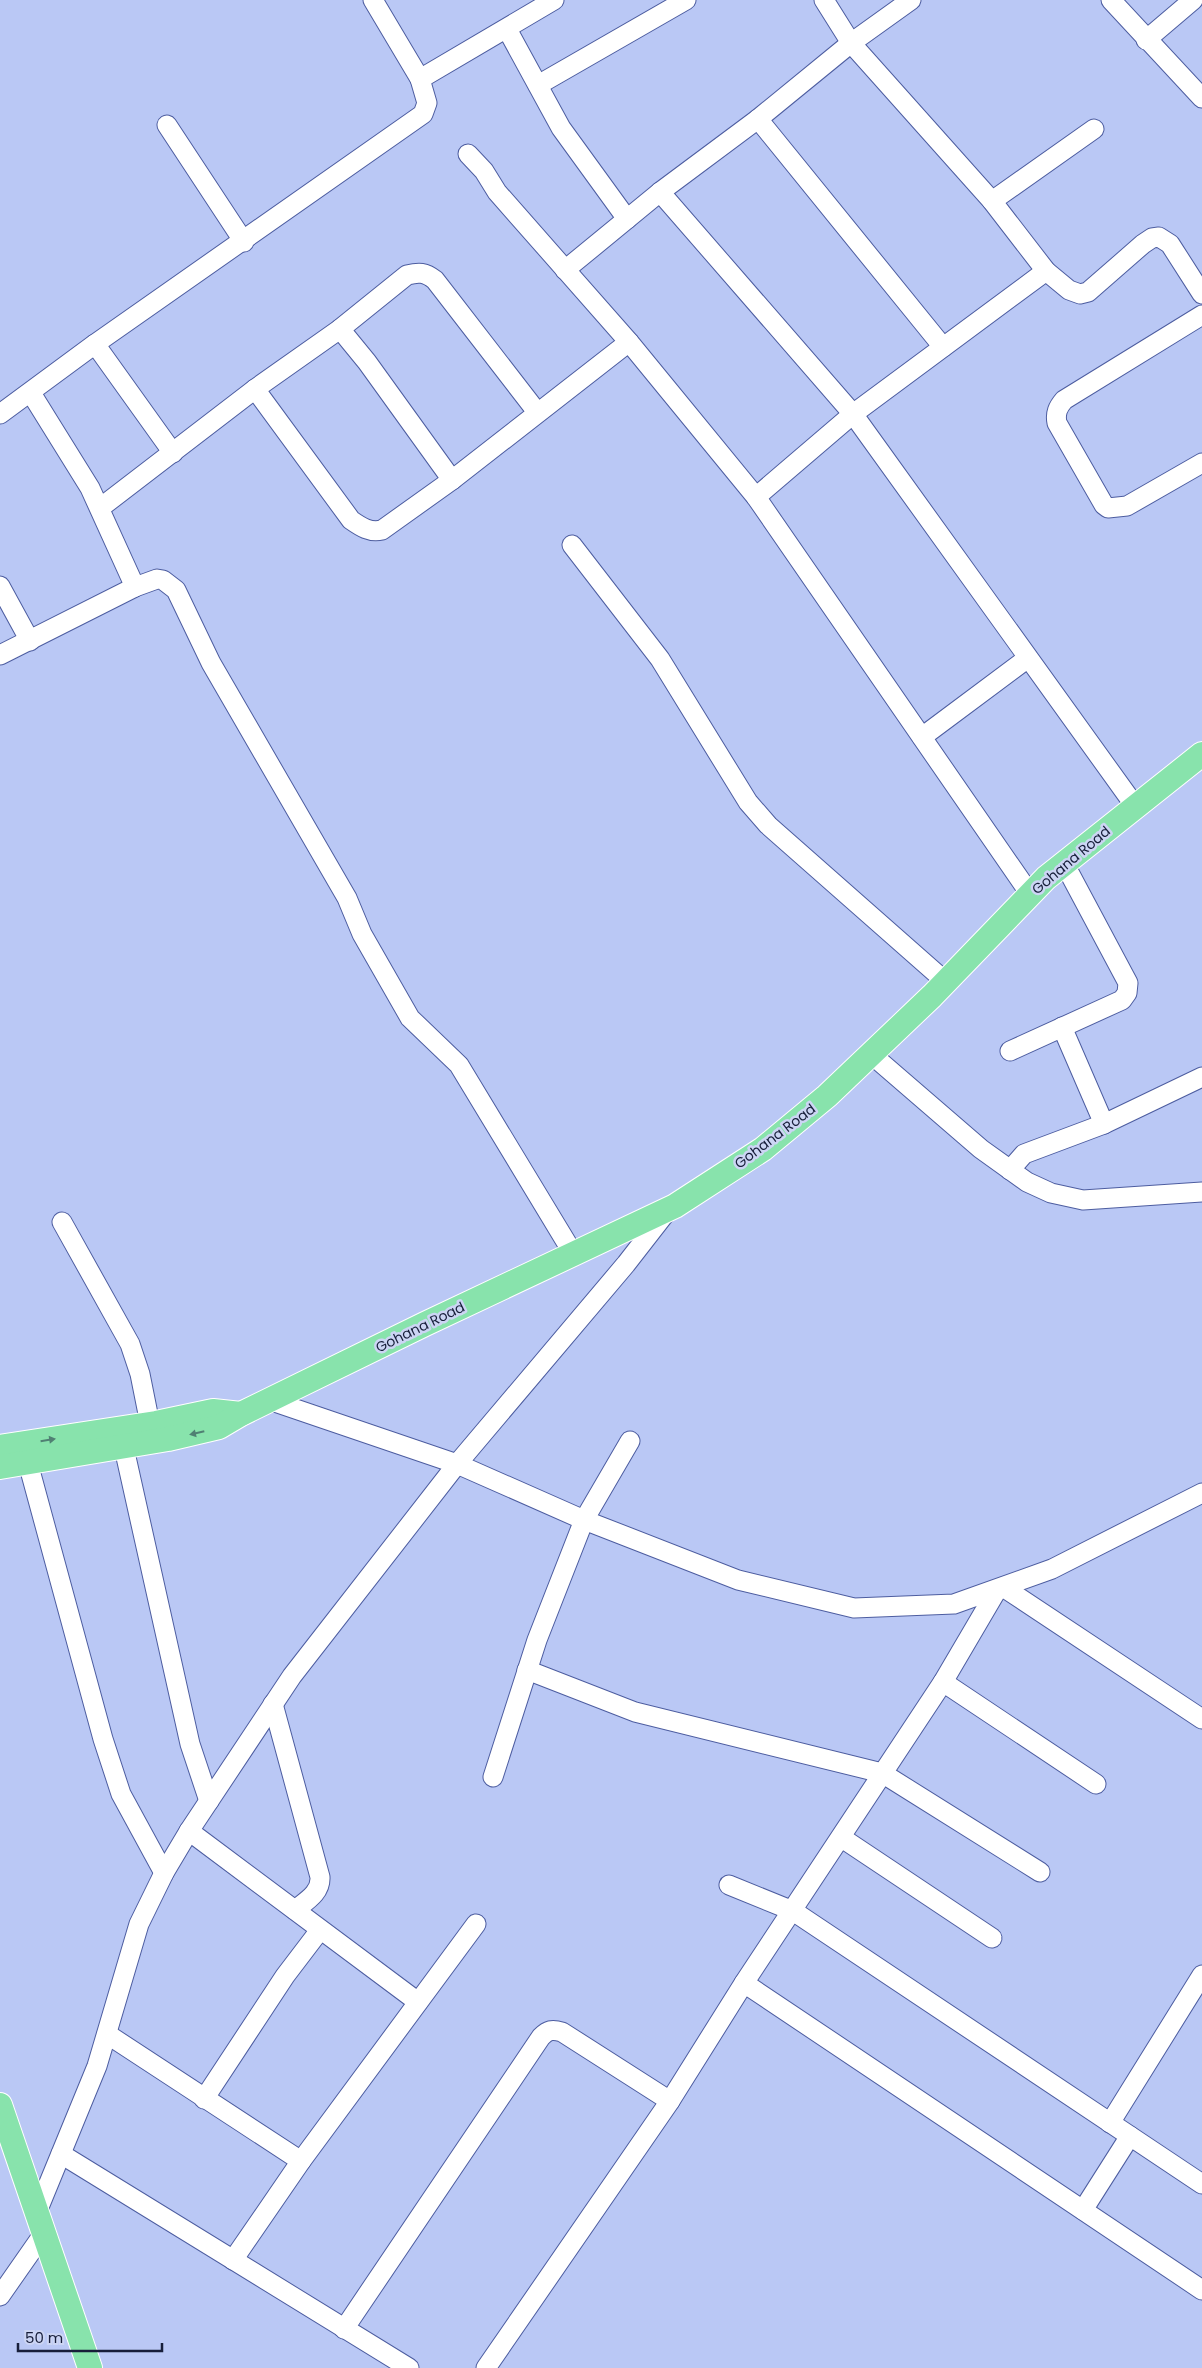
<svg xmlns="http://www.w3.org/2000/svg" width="1202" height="2368" viewBox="0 0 1202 2368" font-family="Poppins,sans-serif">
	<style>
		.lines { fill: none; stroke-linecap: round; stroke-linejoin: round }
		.minor-casing { stroke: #4d5da0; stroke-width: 21 }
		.major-casing { stroke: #fff; stroke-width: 26 }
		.minor { stroke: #fff; stroke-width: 19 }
		.major { stroke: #88e3ac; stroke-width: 24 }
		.oneway { fill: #508073 }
		.labels { text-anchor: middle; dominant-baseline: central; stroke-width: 5; stroke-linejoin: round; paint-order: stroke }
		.street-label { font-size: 14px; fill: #171e3a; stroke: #ccd5f4 }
	</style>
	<rect width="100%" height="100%" fill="#bac8f5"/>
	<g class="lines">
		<defs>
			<g id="minor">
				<polyline points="373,0 420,79"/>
				<polyline points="824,0 851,43 992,201 1046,271 1069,290 1080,294 1088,292 1143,244 1152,238 1159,237 1170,244 1202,294"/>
				<polyline points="1111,0 1202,98"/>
				<polyline points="507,29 561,128 627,219"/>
				<polyline points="1146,40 1193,0"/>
				<polyline points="538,85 686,0"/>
				<polyline points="758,119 943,347"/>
				<polyline points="167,125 244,242"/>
				<polyline points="468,154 484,171 497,192 629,342 756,497 1030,894"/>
				<polyline points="660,192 853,414 1135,806"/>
				<polyline points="992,201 1094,129"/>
				<polyline points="565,270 660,192 758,119 851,43 911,0"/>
				<path d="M1202 315 1064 400C1058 407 1055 413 1057 423L1104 505 1108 508 1127 506 1202 463"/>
				<polyline points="340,329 367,362 452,480"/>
				<polyline points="95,344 173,453"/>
				<path d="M255 389 351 520C361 527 370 533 382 530L452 480 629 342"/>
				<polyline points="31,393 90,488 135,587"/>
				<polyline points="0,414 95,344 423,114 427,103 420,79 554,0"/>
				<polyline points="756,497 853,414 1046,271"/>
				<path d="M100 508 255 389 340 329 407 275C419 272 425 272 435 280L537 412"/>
				<polyline points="572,545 660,659 748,802 768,825 946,982"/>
				<polyline points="0,586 30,641"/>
				<polyline points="0,655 135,587 157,579 163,580 176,590 211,663 347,898 362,934 410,1018 459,1065 574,1255"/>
				<polyline points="922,737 1028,658"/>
				<polyline points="1062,1027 1104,1124"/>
				<polyline points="1010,1051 1122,1000 1127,993 1128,983 1064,863"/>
				<polyline points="871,1054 981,1149 1027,1182 1051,1193 1083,1200 1202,1192"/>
				<polyline points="1010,1170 1024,1154 1104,1124 1202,1077"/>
				<polyline points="62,1222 130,1344 140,1374 150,1424"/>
				<polyline points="269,1400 457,1464 584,1520 738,1580 854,1608 954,1604 1052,1569 1202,1493"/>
				<polyline points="124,1448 190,1744 209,1801"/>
				<polyline points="28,1463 103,1739 121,1794 164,1873"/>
				<polyline points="1003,1587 1202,1719"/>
				<polyline points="527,1670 635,1712 882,1773 1040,1872"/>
				<polyline points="943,1682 1096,1784"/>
				<path d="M273 1704 320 1877C321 1893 306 1901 295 1910"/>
				<polyline points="493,1777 537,1640 584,1520 630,1441"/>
				<polyline points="189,1831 418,2002"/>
				<polyline points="842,1838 992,1938"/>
				<polyline points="729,1885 793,1911 1202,2184"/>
				<polyline points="744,1983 1202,2290"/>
				<polyline points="107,2034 301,2161"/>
				<polyline points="204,2099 285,1976 320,1930"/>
				<polyline points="1110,2123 1202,1975"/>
				<polyline points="61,2154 409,2368"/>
				<polyline points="1083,2210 1130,2136"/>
				<polyline points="37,2212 97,2066 139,1924 164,1873 189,1831 292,1676 457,1464 626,1264 668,1210"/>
				<polyline points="233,2260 301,2161 476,1924"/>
				<polyline points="0,2296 44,2233"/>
				<path d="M344 2329 541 2037C548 2030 552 2029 562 2032L670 2101"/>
				<polyline points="486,2368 670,2101 744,1983 943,1682 997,1590"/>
			</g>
			<g id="major">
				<polyline points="0,1447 156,1423 213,1411 241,1414"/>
				<polyline points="0,1467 168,1439 219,1427 241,1414 425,1324 675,1206 763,1149 827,1096 932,996 1046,878 1202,754"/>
				<polyline points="0,2105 90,2368"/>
			</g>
		</defs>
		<use href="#minor" class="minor-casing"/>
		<use href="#major" class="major-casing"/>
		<use href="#minor" class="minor"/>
		<use href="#major" class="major"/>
	</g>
	<defs><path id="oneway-solid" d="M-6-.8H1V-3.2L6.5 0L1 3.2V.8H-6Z" transform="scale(1.25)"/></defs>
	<g class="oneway">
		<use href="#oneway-solid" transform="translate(197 1433) rotate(167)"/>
		<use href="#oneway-solid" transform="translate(48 1440) rotate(-9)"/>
	</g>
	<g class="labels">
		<g class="street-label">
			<text transform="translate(1071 860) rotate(-40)">Gohana Road</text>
			<text transform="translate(775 1136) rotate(-37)">Gohana Road</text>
			<text transform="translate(420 1327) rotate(-26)">Gohana Road</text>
		</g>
	</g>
	<path d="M18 2343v8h144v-8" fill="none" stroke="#171e3a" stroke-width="2.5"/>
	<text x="25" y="2343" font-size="15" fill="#171e3a" stroke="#ccd5f4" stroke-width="4" paint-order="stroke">50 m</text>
</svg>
